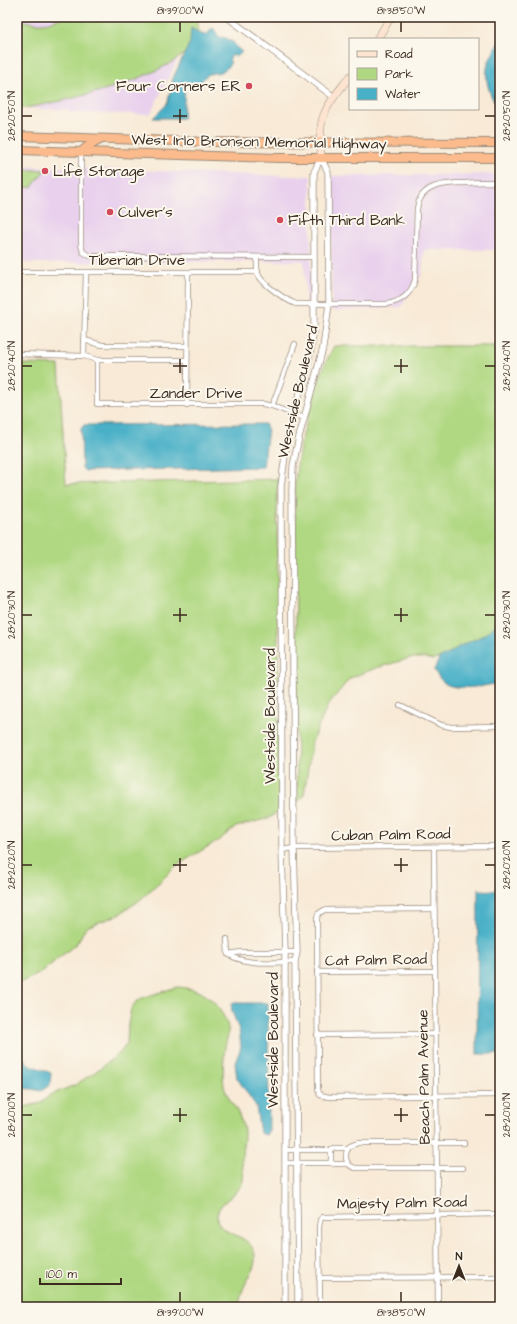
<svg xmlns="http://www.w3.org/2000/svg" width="517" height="1324" viewBox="0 0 517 1324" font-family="'Architects Daughter',sans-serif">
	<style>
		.built { fill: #e9d1ed }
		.green { fill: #b0d882; stroke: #768150 }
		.water { fill: #48b0c7; stroke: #426d72 }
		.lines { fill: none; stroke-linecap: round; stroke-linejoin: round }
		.minor-casing { stroke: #9a8a7a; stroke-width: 6 }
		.tertiary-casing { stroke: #9a8a7a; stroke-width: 7 }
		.secondary-casing { stroke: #9a8a7a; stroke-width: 8 }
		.trunk-casing { stroke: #9a8a7a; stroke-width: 10 }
		.minor { stroke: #fff; stroke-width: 4.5 }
		.tertiary { stroke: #fff; stroke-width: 5.5 }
		.secondary { stroke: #fde4d1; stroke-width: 7 }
		.trunk { stroke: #fbbb8c; stroke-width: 8 }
		.ticks { fill: none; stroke: #3b2a1e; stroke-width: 1.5 }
		.poi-dot { fill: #d1495b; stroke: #fbf7ec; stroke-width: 1.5 }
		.labels { text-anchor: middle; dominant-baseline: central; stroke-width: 4; stroke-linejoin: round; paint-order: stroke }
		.poi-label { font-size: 15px; fill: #3b2a1e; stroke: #fbf7ec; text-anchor: start }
		.street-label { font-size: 15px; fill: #3b2a1e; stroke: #fbf7ec }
		.neatline { fill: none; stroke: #3b2a1e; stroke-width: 1.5 }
		.ticks-label { font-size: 10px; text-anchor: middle; fill: #3b2a1e }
	</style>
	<rect width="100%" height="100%" fill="#fbf7ec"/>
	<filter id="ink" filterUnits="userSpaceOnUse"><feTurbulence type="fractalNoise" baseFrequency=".025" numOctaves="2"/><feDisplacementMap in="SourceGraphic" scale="8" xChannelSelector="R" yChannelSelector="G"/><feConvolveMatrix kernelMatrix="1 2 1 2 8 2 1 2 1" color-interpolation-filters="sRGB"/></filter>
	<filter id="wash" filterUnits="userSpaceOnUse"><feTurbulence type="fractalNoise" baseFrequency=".012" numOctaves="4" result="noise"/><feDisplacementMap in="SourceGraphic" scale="16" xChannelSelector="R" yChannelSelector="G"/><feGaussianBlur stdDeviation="0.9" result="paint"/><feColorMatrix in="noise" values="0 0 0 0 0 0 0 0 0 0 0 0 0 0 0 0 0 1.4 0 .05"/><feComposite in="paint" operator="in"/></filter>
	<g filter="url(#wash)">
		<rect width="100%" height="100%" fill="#f8ead7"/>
		<g class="built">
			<polygon points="17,17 186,17 184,47 150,114 69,113 69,110 17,108"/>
			<polygon points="17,166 284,176 311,176 311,312 307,312 304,261 17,263 17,188 32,187 44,171 17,170"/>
			<polygon points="500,174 500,250 424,250 422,274 401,307 331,311 332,301 331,176"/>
		</g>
		<g class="green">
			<path d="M64 17H196C197 23 200 32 197 38 180 77 57 104 17 109V18C36 26 45 24 64 17Z"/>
			<polygon points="17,170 45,170 32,187 17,188"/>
			<path d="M334 346H500V624L495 626 484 635 460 646 445 656 433 660 424 658H411L376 668 350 678 328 705 312 741 304 795 297 803 295 489C296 461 302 436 310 410 316 387 323 366 334 346Z"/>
			<polygon points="17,364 59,365 66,484 279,479 277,489 279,811 269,818 236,827 219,840 174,867 167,875 140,900 118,915 89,926 85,929 77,943 39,974 17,984"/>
			<path d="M177 987C198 989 210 994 221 1012 224 1017 228 1023 228 1029 229 1035 226 1041 225 1047 224 1059 222 1074 224 1086 226 1096 234 1104 238 1113 240 1118 243 1124 244 1130 245 1141 241 1152 242 1163 243 1169 244 1175 243 1181 239 1196 216 1202 217 1217 217 1237 253 1232 255 1256 256 1271 246 1279 242 1292 240 1297 240 1302 239 1307H152L144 1305 133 1307H17V1107L20 1108 41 1103 50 1095 75 1085 95 1072 120 1053 127 1043 128 1024 131 1009 136 1002 142 998Z"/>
		</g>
		<g class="water">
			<path d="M191 28 201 34 207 35 211 29H214L219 37 226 38 234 43 236 47 242 52 238 56 232 55 229 60 231 62C229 65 226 70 223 71 213 75 211 70 202 80V83L185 84 183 118H153L166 105 168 101 173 78 190 42Z"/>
			<path d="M500 40V108C489 99 484 77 488 64 491 56 496 48 500 40Z"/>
			<polygon points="265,424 268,430 263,467 85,471 82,468 81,429 84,425"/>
			<path d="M500 624V680L498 683C487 686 457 691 446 684 441 681 437 675 434 670L440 657 447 655 460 646 484 635 495 626Z"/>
			<polygon points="478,890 500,891 500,1054 477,1054"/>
			<polygon points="231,1003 268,1003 269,1130 266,1135 260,1133 256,1106 237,1078 235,1063 241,1047 239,1030 232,1011"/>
			<polygon points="17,1049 28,1064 51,1073 50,1085 41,1091 32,1089 17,1088"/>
		</g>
	</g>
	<g filter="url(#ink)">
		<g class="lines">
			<defs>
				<g id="minor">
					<polyline points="81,152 81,245 83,252 90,256 314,257"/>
					<path d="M257 257C257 263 256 271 259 276 264 285 287 301 296 304H386C402 302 411 294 415 280L417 209C420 184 445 183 466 183 477 182 489 182 500 182"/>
					<polyline points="17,272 258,272"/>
					<polyline points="84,340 102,345 187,346"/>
					<polyline points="17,354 84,356 97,360 187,360"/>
					<polyline points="84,356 86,272"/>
					<polyline points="97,360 97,404 263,404 272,406 295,344"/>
					<polyline points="187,405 188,272"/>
					<polyline points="272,406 304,418"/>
					<polyline points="400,705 441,725 451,727 500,726"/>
					<polyline points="434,847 438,1307"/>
					<polyline points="282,850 294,848 500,846"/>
					<polyline points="434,909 324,910 318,914 317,918 318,1090 320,1095 329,1097 500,1095"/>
					<polyline points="227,939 228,954"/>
					<polyline points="228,954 242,952 297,952"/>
					<path d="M228 954C246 966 273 962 295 962"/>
					<polyline points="317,972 435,971"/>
					<polyline points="317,1035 436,1034"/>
					<polyline points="285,1150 331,1150 334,1148 348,1148"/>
					<polyline points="285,1163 331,1163 334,1164 348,1164"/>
					<polyline points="331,1163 331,1150"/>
					<path d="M463 1168H355C345 1165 343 1154 350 1146L358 1143H464"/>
					<polyline points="319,1278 500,1277"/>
					<polyline points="320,1307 319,1228 320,1220 323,1217 500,1214"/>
				</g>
				<g id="tertiary">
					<polyline points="227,17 334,97"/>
					<polyline points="285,1307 285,952 282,850 281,486 287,441 293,414 306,374 311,349 314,327 314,172 321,158"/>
					<polyline points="298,1307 295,962 297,952 294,848 292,489 293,466 299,437 323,348 329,304 328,172 321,158"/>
				</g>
				<g id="secondary">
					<polyline points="377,39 391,17"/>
					<path d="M321 158C321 146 319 133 322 121 326 104 340 90 350 76"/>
				</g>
				<g id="trunk">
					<polyline points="17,136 209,142 500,143"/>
					<polyline points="17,150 278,158 500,158"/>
					<polyline points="81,152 88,146 102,139"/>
				</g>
			</defs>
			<use href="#minor" class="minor-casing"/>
			<use href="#tertiary" class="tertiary-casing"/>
			<use href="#secondary" class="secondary-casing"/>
			<use href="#trunk" class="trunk-casing"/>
			<use href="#minor" class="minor"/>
			<use href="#tertiary" class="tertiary"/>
			<use href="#secondary" class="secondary"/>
			<use href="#trunk" class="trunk"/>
		</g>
	</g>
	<path class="ticks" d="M180 22V32M401 22V32M180 109V123M22 116H32M173 116H187M485 116H495M180 359V373M401 359V373M22 366H32M173 366H187M394 366H408M485 366H495M180 608V622M401 608V622M22 615H32M173 615H187M394 615H408M485 615H495M180 858V872M401 858V872M22 865H32M173 865H187M394 865H408M485 865H495M180 1108V1122M401 1108V1122M22 1115H32M173 1115H187M394 1115H408M485 1115H495M180 1292V1302M401 1292V1302"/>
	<g class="poi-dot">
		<circle cx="249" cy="86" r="4"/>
		<circle cx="45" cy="171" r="4"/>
		<circle cx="110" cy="212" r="4"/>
		<circle cx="280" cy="220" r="4"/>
	</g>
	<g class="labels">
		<g class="poi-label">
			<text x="241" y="86" text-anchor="end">Four Corners ER</text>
			<text x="53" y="171">Life Storage</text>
			<text x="118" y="212">Culver's</text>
			<text x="288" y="220">Fifth Third Bank</text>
		</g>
		<g class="street-label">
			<text transform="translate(259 142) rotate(1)">West Irlo Bronson Memorial Highway</text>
			<text x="137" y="260">Tiberian Drive</text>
			<text transform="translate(298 392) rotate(-77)">Westside Boulevard</text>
			<text x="196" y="393">Zander Drive</text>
			<text transform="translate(270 716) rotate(-90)">Westside Boulevard</text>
			<text transform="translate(391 835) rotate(-1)">Cuban Palm Road</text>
			<text transform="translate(376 960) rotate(-1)">Cat Palm Road</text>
			<text transform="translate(273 1040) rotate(-90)">Westside Boulevard</text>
			<text transform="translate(424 1077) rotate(-91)">Beach Palm Avenue</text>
			<text transform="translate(402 1203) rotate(-1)">Majesty Palm Road</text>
		</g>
	</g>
	<rect width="517" height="1324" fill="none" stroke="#fbf7ec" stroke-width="44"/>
	<rect x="349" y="38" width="130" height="72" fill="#fbf7ec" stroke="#aea59a"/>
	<rect x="357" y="51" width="20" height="6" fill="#fde4d1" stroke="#aea59a"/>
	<text x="385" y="58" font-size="12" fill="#3b2a1e">Road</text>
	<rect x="357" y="68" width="20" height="12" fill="#b0d882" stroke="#aea59a"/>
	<text x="385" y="78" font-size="12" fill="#3b2a1e">Park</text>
	<rect x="357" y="88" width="20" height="12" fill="#48b0c7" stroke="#aea59a"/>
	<text x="385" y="98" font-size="12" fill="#3b2a1e">Water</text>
	<g transform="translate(459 1266)" stroke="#fbf7ec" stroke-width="3" paint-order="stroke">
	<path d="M0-3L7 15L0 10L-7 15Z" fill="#3b2a1e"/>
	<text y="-6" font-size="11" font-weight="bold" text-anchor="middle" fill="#3b2a1e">N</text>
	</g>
	<path d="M40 1278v6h81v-6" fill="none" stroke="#3b2a1e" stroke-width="2"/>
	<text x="46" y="1278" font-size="12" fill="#3b2a1e" stroke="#fbf7ec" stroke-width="3" paint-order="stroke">100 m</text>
	<rect x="22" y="22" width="473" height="1280" class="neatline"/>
	<g class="ticks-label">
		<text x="180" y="14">81°39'00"W</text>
		<text x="401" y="14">81°38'50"W</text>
		<text transform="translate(11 116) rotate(-90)" y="4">28°20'50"N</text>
		<text transform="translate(506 116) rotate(-90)" y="4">28°20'50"N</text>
		<text transform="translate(11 366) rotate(-90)" y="4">28°20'40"N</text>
		<text transform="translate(506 366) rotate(-90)" y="4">28°20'40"N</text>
		<text transform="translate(11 615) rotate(-90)" y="4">28°20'30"N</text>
		<text transform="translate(506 615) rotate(-90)" y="4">28°20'30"N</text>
		<text transform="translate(11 865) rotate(-90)" y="4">28°20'20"N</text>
		<text transform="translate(506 865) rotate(-90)" y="4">28°20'20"N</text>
		<text transform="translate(11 1115) rotate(-90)" y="4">28°20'10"N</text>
		<text transform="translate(506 1115) rotate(-90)" y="4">28°20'10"N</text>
		<text x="180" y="1316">81°39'00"W</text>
		<text x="401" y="1316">81°38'50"W</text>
	</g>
</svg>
